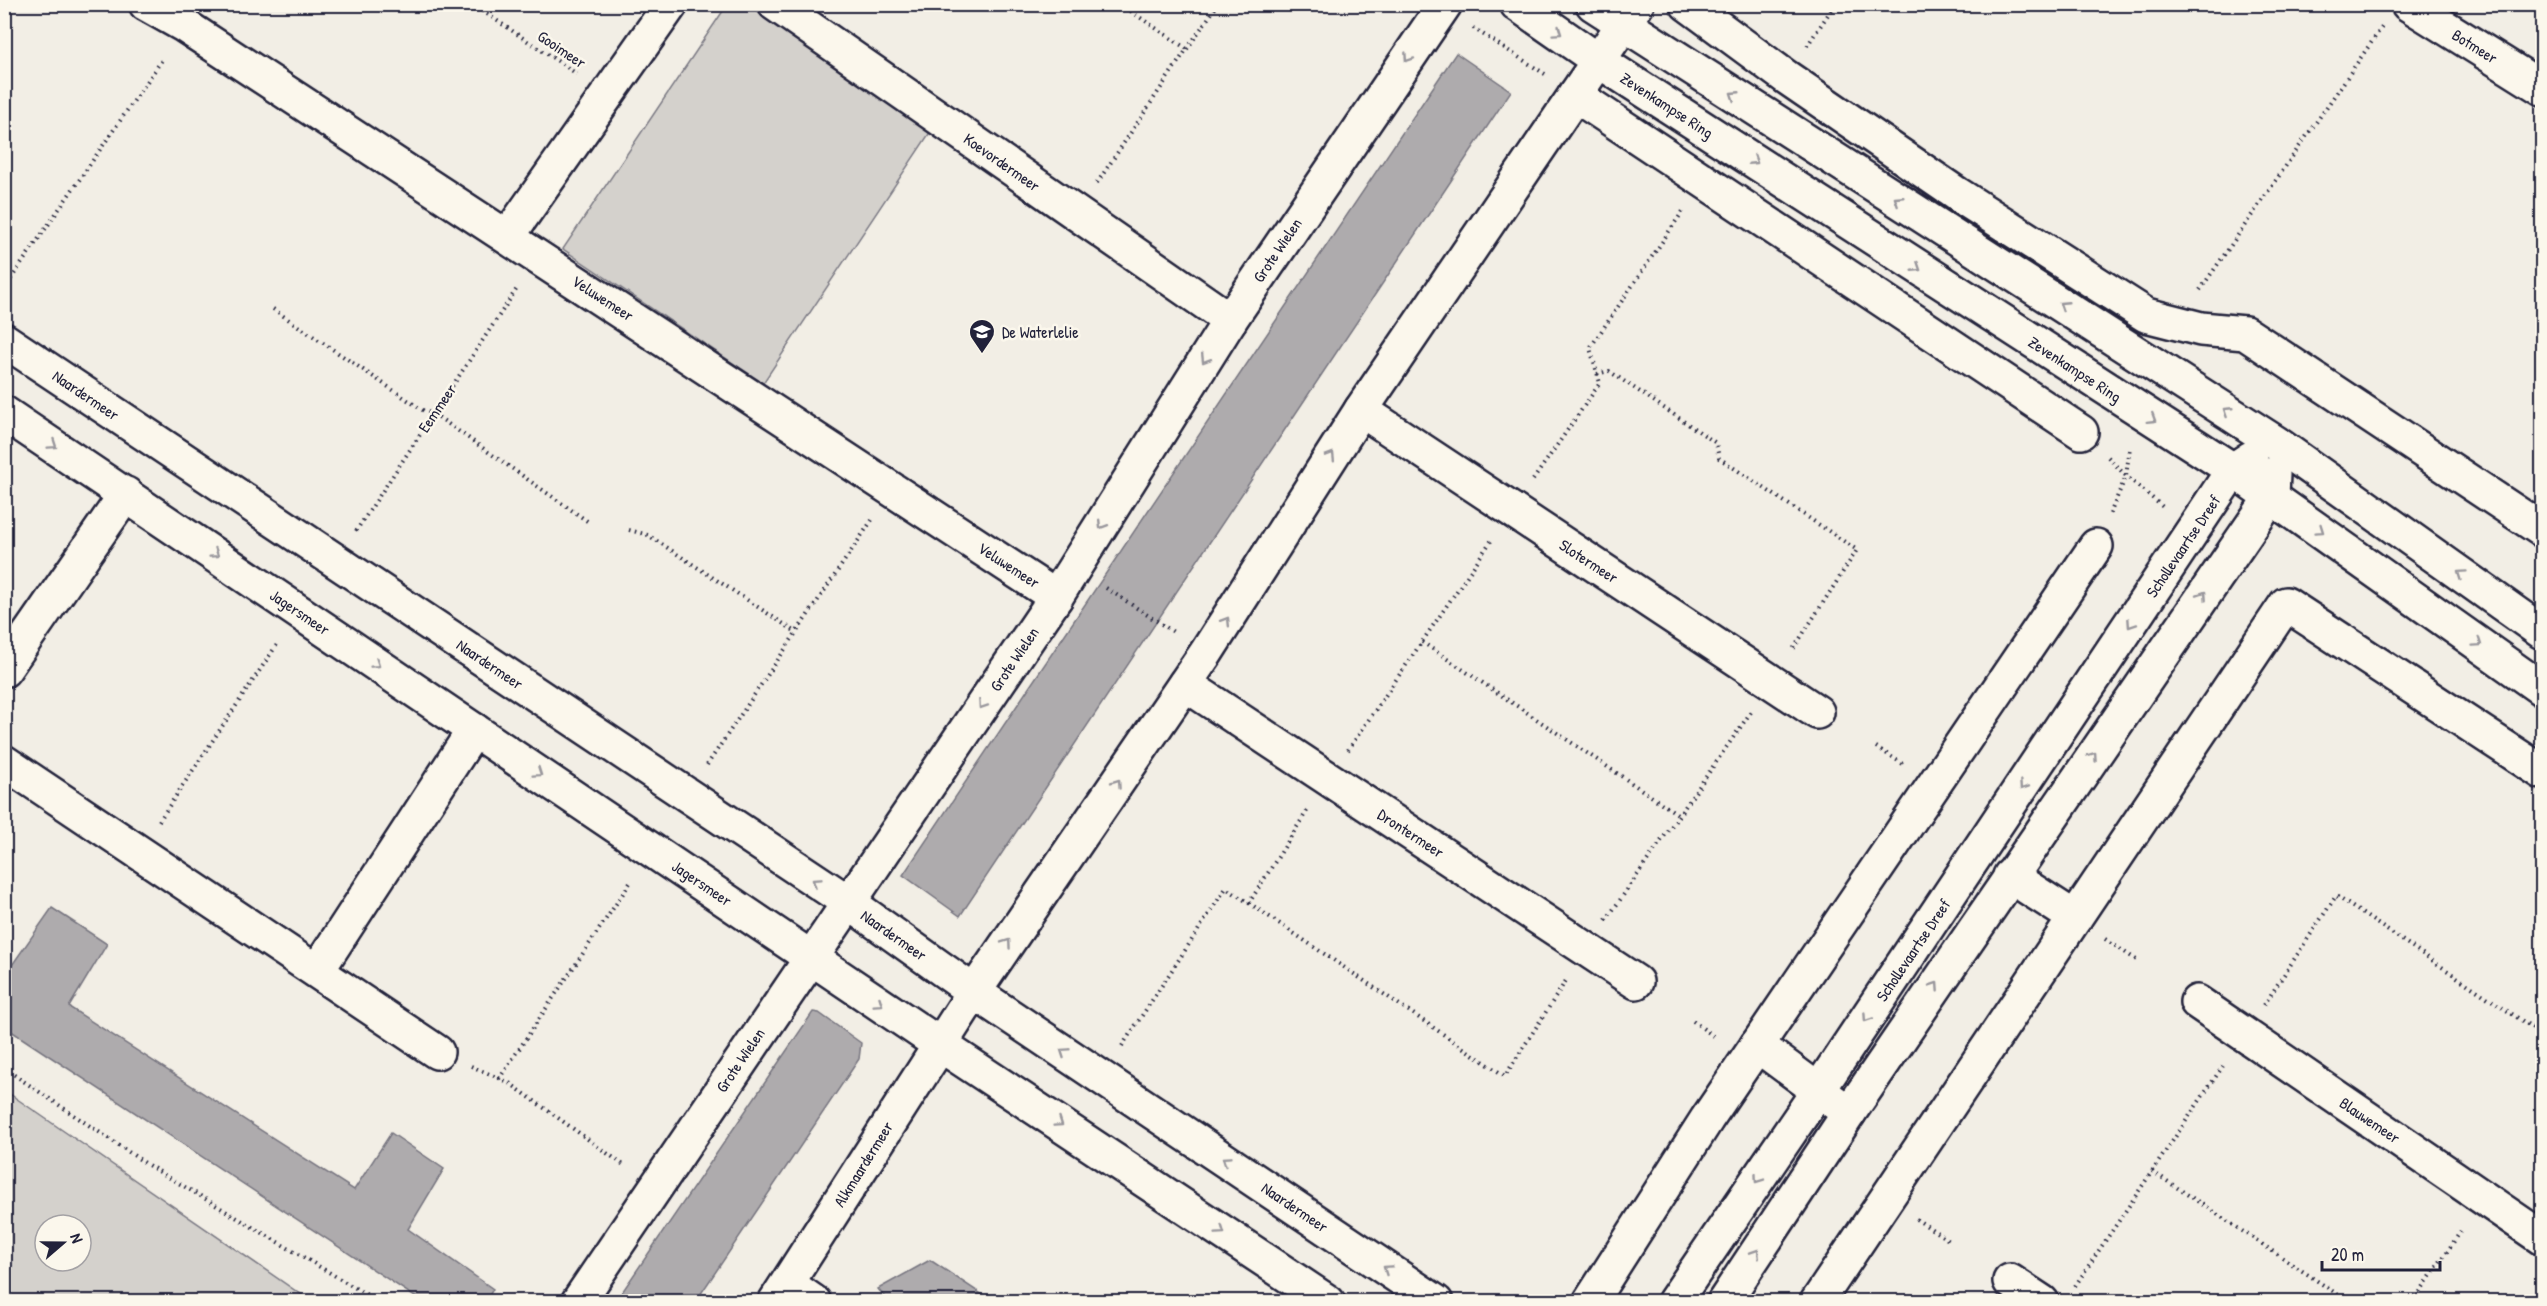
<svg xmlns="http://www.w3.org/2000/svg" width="2547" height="1306" viewBox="0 0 2547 1306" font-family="'Patrick Hand',sans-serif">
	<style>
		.green { fill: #d4d1cc; stroke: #7b7a84; stroke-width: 1.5; fill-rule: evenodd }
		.water { fill: #aeabad; stroke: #76747f; stroke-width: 1.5 }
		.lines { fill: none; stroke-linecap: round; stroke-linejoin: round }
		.street-casing { stroke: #22223b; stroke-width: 38 }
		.secondary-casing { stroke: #22223b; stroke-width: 38 }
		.path { stroke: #22223b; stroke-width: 4; stroke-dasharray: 1.5 4.5; stroke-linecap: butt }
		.street { stroke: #fbf7ec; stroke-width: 33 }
		.secondary { stroke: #fbf7ec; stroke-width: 33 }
		.oneway { stroke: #99979c }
		.labels { text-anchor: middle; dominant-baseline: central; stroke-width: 5; stroke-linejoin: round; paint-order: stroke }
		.street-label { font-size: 16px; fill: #22223b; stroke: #fbf7ec }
		.poi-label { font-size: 16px; fill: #22223b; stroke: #fbf7ec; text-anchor: start }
	</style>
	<rect width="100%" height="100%" fill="#f2eee5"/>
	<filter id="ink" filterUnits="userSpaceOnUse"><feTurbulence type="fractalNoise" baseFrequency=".0167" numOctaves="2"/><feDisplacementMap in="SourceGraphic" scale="12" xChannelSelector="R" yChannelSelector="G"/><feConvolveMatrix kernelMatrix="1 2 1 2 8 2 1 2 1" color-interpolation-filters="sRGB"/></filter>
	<g filter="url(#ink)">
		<g class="green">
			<polygon points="727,5 757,5 935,125 763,383 563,249"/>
			<path d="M4 1090 296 1291 312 1301H5ZM45 1225H81V1261H45Z"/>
		</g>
		<g class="water">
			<polygon points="1456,53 1511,91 960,916 903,875"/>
			<polygon points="52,908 107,944 69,1007 354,1190 391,1133 444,1169 408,1229 493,1289 486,1301 421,1301 5,1027 5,965 10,968"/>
			<polygon points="813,1012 819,1013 861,1043 859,1059 696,1301 616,1301"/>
			<polygon points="930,1260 992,1301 888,1301 878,1289"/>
		</g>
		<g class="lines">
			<defs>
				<g id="street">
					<polyline points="146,4 185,26 1056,597"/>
					<polyline points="775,4 1230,320"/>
					<polyline points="1687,4 1786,77 1957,194 2146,315 2201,329 2245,333 2542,530"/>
					<polyline points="2408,4 2542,88"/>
					<polyline points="1575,95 2081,432"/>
					<polyline points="508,236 671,4"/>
					<polyline points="4,340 848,902 974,992 1436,1302"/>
					<polyline points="1361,410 1817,712"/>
					<polyline points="4,413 939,1044 1328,1302"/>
					<polyline points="4,670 126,494"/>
					<polyline points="1185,684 1636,982"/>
					<polyline points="4,762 437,1052"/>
					<polyline points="2010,876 2075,918"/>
					<polyline points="317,971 474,730"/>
					<polyline points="2197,1002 2542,1238"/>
					<polyline points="1757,1045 1849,1113"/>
					<polyline points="2010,1281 2042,1302"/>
					<polyline points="788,1284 814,1302"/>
					<polyline points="578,1302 1056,597 1230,320 1445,4"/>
					<polyline points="775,1302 974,992 1206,653 1361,410 1637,4"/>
					<polyline points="1590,1302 1707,1119 2096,546"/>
					<polyline points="1817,1302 2286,604 2542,772"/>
				</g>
				<g id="secondary">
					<polyline points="1517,4 1599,61 2233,470 2542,689"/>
					<polyline points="1593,4 2276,443 2542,632"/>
					<polyline points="1674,1302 1818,1091 2233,470 2251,458"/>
					<polyline points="1724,1302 1849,1113 2272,496 2273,474"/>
				</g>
			</defs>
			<use href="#street" class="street-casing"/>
			<use href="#secondary" class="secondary-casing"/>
			<g class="path">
				<polyline points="472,4 577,74"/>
				<polyline points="1473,28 1545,74"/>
				<polyline points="1807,46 1835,4"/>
				<polyline points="1187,49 1218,4"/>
				<polyline points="1097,183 1187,49 1120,4"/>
				<polyline points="4,289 164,57"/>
				<polyline points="2200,290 2382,27"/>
				<polyline points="273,309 424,411 434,414 590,523"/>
				<polyline points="1597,374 1609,371 1716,443 1719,458 1857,550 1792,651"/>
				<polyline points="2108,457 2126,476 2164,508"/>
				<polyline points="1533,480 1600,383 1590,348 1683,211"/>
				<polyline points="2110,514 2126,476 2130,447"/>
				<polyline points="629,530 648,535 796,632"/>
				<polyline points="356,531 518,287"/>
				<polyline points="1106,588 1175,633"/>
				<polyline points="1422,642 1679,815"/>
				<polyline points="1876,747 1903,764"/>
				<polyline points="1348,750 1491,541"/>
				<polyline points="707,765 872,520"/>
				<polyline points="159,821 278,643"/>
				<polyline points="1249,903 1505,1076 1567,979"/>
				<polyline points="1606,920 1751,712"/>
				<polyline points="2105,939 2138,961"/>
				<polyline points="2264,1005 2336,896 2542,1034"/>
				<polyline points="1693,1021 1716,1038"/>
				<polyline points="1122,1046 1226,888 1249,903 1309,808"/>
				<polyline points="471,1066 508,1082 625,1166"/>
				<polyline points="4,1068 148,1165 379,1302"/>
				<polyline points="499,1079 632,880"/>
				<polyline points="2152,1171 2349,1302"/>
				<polyline points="1916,1219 1950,1241"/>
				<polyline points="2075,1286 2223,1066"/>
				<polyline points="2413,1302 2463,1228"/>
			</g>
			<use href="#street" class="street"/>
			<use href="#secondary" class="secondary"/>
		</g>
		<defs><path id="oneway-chevron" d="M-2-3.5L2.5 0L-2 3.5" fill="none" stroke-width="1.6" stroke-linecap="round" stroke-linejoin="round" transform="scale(1.5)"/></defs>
		<g class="oneway">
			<use href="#oneway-chevron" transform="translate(1558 32) rotate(35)"/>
			<use href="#oneway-chevron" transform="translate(1408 58) rotate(124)"/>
			<use href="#oneway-chevron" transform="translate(1734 95) rotate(-147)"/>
			<use href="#oneway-chevron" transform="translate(1754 161) rotate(33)"/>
			<use href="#oneway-chevron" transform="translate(1898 200) rotate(-147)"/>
			<use href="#oneway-chevron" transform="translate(1917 268) rotate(33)"/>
			<use href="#oneway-chevron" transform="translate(2063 305) rotate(-147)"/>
			<use href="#oneway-chevron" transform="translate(1205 359) rotate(122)"/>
			<use href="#oneway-chevron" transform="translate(2227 411) rotate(-147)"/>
			<use href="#oneway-chevron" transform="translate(2152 419) rotate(32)"/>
			<use href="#oneway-chevron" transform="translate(53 445) rotate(34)"/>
			<use href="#oneway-chevron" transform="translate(1331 456) rotate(-58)"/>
			<use href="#oneway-chevron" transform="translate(1102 525) rotate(122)"/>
			<use href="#oneway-chevron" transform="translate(2320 530) rotate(35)"/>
			<use href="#oneway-chevron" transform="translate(215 554) rotate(34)"/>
			<use href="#oneway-chevron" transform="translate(2461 574) rotate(-145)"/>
			<use href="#oneway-chevron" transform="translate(2203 595) rotate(-56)"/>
			<use href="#oneway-chevron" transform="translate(1226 621) rotate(-58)"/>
			<use href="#oneway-chevron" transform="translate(2131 624) rotate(124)"/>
			<use href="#oneway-chevron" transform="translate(2478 643) rotate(35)"/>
			<use href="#oneway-chevron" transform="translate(376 664) rotate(34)"/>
			<use href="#oneway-chevron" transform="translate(982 705) rotate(124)"/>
			<use href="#oneway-chevron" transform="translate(2093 756) rotate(-55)"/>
			<use href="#oneway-chevron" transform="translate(538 773) rotate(34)"/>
			<use href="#oneway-chevron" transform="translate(1117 783) rotate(-55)"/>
			<use href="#oneway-chevron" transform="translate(2023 786) rotate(124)"/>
			<use href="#oneway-chevron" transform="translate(816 882) rotate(-146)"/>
			<use href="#oneway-chevron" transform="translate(1007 943) rotate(-55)"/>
			<use href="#oneway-chevron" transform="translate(1935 986) rotate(-56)"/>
			<use href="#oneway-chevron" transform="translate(879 1003) rotate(34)"/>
			<use href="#oneway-chevron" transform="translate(1867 1018) rotate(124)"/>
			<use href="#oneway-chevron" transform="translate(1064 1052) rotate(-146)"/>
			<use href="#oneway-chevron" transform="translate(1059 1123) rotate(34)"/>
			<use href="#oneway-chevron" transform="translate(1226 1160) rotate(-146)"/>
			<use href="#oneway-chevron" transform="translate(1758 1179) rotate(125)"/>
			<use href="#oneway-chevron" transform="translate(1221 1231) rotate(34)"/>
			<use href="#oneway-chevron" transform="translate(1756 1253) rotate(-57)"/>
			<use href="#oneway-chevron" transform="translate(1387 1269) rotate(-146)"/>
		</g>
	</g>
	<defs>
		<symbol id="school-pin" viewBox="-11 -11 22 30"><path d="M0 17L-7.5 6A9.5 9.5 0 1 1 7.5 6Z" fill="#22223b" stroke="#fbf7ec"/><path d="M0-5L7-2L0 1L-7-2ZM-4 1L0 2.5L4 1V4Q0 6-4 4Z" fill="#fff"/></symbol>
	</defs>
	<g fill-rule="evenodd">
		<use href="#school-pin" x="967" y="317" width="30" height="40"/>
	</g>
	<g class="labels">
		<g class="street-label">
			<text transform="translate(2475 46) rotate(32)">Botmeer</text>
			<text transform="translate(562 49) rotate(34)">Gooimeer</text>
			<text transform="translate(1667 105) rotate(33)">Zevenkampse Ring</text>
			<text transform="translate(1002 162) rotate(35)">Koevordermeer</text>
			<text transform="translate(1277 250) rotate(-56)">Grote Wielen</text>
			<text transform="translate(603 298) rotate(33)">Veluwemeer</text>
			<text transform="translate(2075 369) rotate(33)">Zevenkampse Ring</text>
			<text transform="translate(86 395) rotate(34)">Naardermeer</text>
			<text transform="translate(437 408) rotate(-56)">Eemmeer</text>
			<text transform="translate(2183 546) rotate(-56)">Schollevaartse Dreef</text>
			<text transform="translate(1589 561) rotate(33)">Slotermeer</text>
			<text transform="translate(1009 565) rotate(33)">Veluwemeer</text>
			<text transform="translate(300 612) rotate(34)">Jagersmeer</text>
			<text transform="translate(1014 659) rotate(-56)">Grote Wielen</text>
			<text transform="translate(490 664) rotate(34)">Naardermeer</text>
			<text transform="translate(1411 833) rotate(33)">Drontermeer</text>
			<text transform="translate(702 883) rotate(34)">Jagersmeer</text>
			<text transform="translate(894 935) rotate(35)">Naardermeer</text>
			<text transform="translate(1913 950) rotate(-56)">Schollevaartse Dreef</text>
			<text transform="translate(740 1060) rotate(-56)">Grote Wielen</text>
			<text transform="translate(2370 1120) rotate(34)">Blauwemeer</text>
			<text transform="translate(863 1164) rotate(-58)">Alkmaardermeer</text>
			<text transform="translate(1295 1207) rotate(34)">Naardermeer</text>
		</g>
		<g class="poi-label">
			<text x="1002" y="332">De Waterlelie</text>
		</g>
	</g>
	<rect width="2547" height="1306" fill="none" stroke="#fbf7ec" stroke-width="24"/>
	<rect x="12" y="12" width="2523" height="1282" fill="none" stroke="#22223b" stroke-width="2" filter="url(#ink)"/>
	<g transform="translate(63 1243) rotate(70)"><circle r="28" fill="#fbf7ec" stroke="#a4a2a5" stroke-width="1.5"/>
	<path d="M0-4.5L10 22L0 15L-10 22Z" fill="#22223b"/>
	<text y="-9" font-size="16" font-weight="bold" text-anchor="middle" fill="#22223b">N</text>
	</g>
	<path d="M2322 1261v9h118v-9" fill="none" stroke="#22223b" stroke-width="3"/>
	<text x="2331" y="1261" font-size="18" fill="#22223b" stroke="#fbf7ec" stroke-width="4.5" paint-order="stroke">20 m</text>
</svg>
